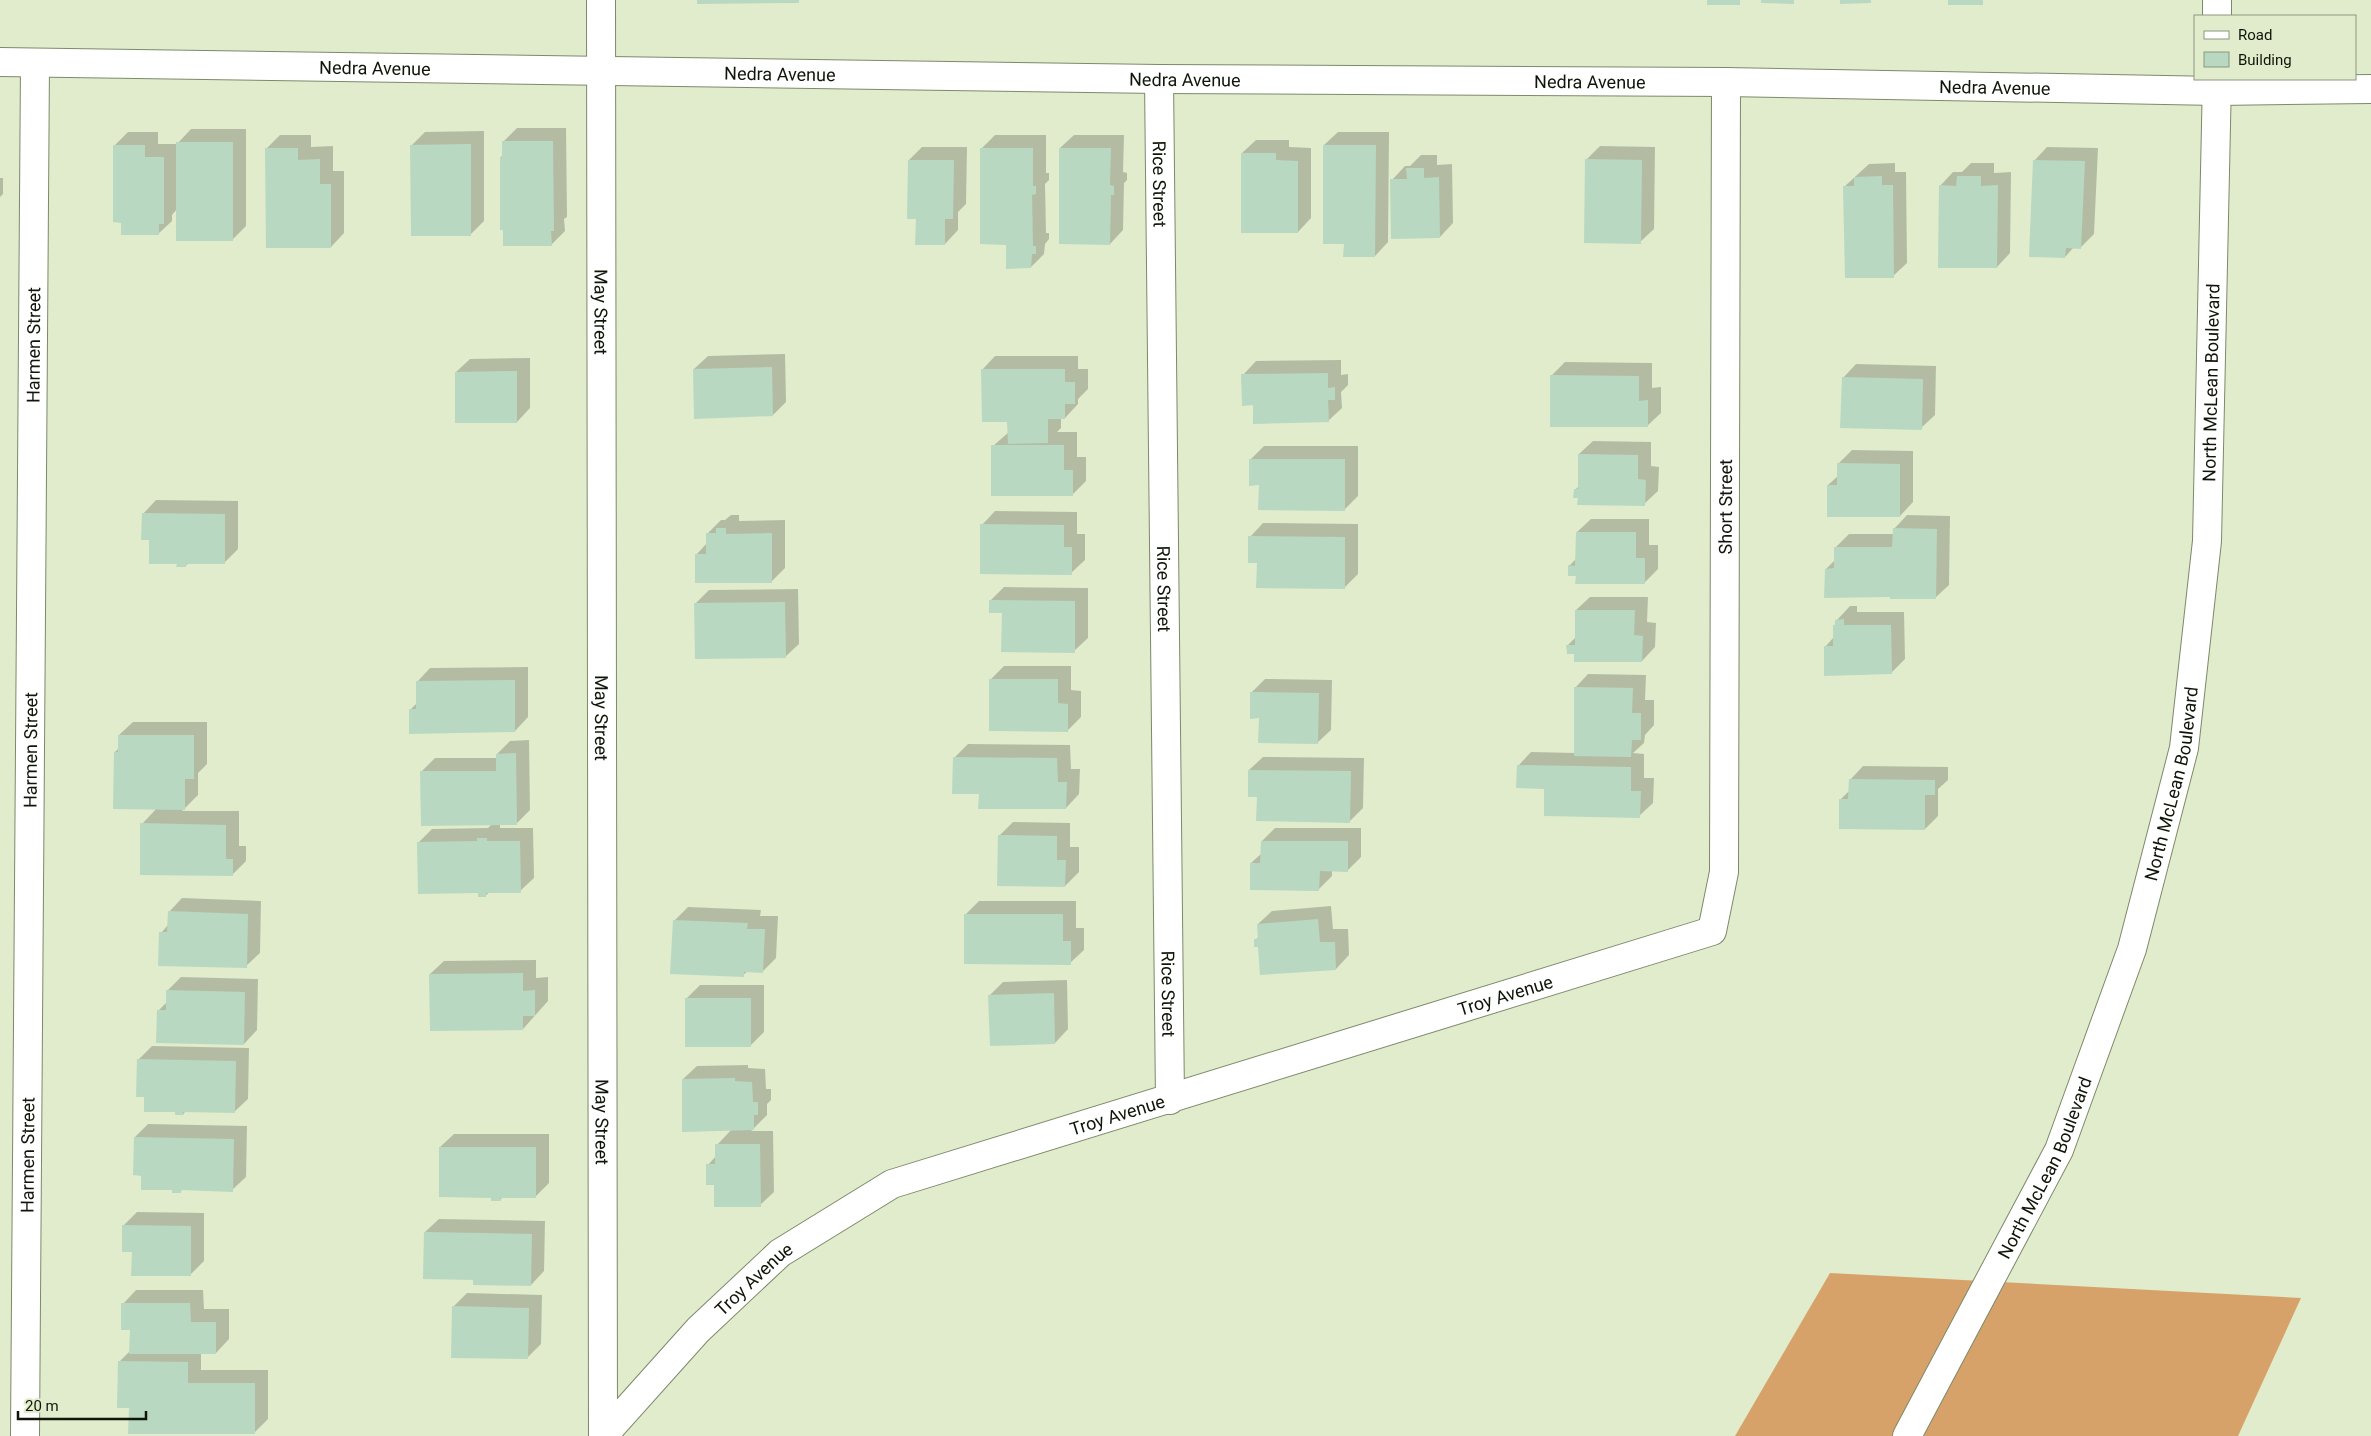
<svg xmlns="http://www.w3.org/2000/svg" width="2371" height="1436" viewBox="0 0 2371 1436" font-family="Roboto,sans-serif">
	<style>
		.forest { fill: #d7a269 }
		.shadow { fill: #0003 }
		.building { fill: #b9d8c1 }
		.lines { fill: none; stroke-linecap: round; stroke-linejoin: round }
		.minor-casing { stroke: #7d896b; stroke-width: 30 }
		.major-casing { stroke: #7d896b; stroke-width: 30 }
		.minor { stroke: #fff; stroke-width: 28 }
		.major { stroke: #fff; stroke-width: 28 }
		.labels { text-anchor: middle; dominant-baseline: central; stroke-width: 5; stroke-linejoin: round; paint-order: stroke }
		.street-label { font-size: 18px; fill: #101509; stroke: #e0eccc }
	</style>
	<rect width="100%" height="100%" fill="#e0eccc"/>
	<polygon class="forest" points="1830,1273 2301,1298 2238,1436 1735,1436"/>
	<g class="shadow">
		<polygon points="517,128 566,128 567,217 564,219 565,231 551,245 501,229 501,157 503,155 503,142"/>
		<polygon points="191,129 246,129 246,226 232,240 177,209 172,215 172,221 158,234 114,146 128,132 158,132 158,144 177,144"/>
		<polygon points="484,131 484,221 471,234 411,146 425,132"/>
		<polygon points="1338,132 1389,132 1388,242 1375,256 1324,145"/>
		<polygon points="280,135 311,135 311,147 333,146 333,171 344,171 344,233 331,247 266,149"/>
		<polygon points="995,135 1046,135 1046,173 1049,173 1049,180 1045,184 1046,233 1049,233 1049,239 1045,244 1044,254 1031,267 982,148"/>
		<polygon points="1074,135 1124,135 1123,172 1127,173 1127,180 1124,183 1123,230 1110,244 1060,148"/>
		<polygon points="1256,140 1289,140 1289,147 1311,148 1311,218 1298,232 1242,153"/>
		<polygon points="1600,146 1655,147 1654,229 1640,242 1587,159"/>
		<polygon points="922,147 967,147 966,204 958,212 958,230 945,244 917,217 909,160"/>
		<polygon points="2047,147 2098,148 2094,234 2081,247 2074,247 2065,257 2034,161"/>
		<polygon points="1421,155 1437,155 1437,165 1452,164 1453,223 1440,237 1392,180 1405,166 1410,166"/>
		<polygon points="1895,163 1895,172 1906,172 1907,263 1893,276 1844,187 1869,164"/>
		<polygon points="1971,163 1994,163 1994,173 2011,172 2010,253 1997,267 1940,186 1953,172 1962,172"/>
		<polygon points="0,178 3,178 3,194 0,197"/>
		<polygon points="785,354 786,402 773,415 694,369 708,356"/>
		<polygon points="995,356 1078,356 1078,369 1088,369 1088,389 1078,399 1078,404 1065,418 1061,418 1061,428 1057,432 1077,432 1077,457 1086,457 1086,481 1073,494 993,446 1009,432 1008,420 982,370"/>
		<polygon points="530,358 530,408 517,422 456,372 470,359"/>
		<polygon points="1341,360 1341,375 1348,374 1348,385 1341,392 1342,408 1328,421 1254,404 1243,375 1256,361"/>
		<polygon points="1565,362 1652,363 1652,388 1661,387 1661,413 1647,426 1551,376"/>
		<polygon points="1856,364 1936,366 1935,415 1921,428 1843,378"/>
		<polygon points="1593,441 1651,442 1651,466 1659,467 1658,491 1644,504 1579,496 1575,490 1579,486 1579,454"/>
		<polygon points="1264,446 1358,446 1358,496 1344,510 1260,484 1251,459"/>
		<polygon points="1852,450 1913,451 1913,502 1900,516 1828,485 1838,476 1838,464"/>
		<polygon points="156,500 238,501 238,549 224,563 189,563 185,566 178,563 150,539 143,514"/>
		<polygon points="995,511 1077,512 1077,534 1085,534 1085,560 1071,573 982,525"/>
		<polygon points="731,515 739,515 739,521 785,520 785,568 772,581 696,555 707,543 707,534 721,520 725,520"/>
		<polygon points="1907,515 1950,516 1949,585 1935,598 1826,569 1835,560 1835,548 1849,534 1894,534 1894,529"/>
		<polygon points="1591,519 1649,519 1649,545 1658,545 1658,569 1644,583 1577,575 1569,566 1577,558 1577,532"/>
		<polygon points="1263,523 1358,524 1358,574 1344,588 1258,562 1250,537"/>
		<polygon points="1004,587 1088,588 1088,638 1074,651 1003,611 990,601"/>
		<polygon points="798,589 799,644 785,657 695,604 709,590"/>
		<polygon points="1590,597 1648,597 1647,622 1656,623 1655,647 1642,661 1575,653 1568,645 1576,637 1576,610"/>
		<polygon points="1850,606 1857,606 1857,612 1904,612 1905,659 1891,673 1825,647 1834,637 1834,626 1837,620"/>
		<polygon points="1004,666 1071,666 1071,690 1081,691 1081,717 1068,730 990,680"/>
		<polygon points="528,667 528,717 515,731 410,710 417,703 417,682 430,668"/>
		<polygon points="1588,674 1646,675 1645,700 1654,700 1654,725 1645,735 1644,743 1633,753 1644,754 1644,778 1654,778 1653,803 1639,816 1545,787 1518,766 1531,752 1575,753 1575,688"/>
		<polygon points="1265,679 1332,680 1331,730 1317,743 1260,717 1252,692"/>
		<polygon points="133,722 207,722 207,764 198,773 198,795 182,811 239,811 239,846 246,846 246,861 232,875 142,824 157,808 115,752 119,748 119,735"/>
		<polygon points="529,740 530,810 516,824 500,824 500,828 533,828 534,878 520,891 490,892 486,895 418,843 432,829 488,828 492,824 421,772 435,758 497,758 497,754 510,741"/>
		<polygon points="968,744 1070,745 1071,769 1080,769 1079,794 1066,808 980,793 954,758"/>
		<polygon points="1263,757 1364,758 1363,808 1350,821 1258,796 1249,770"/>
		<polygon points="1863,766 1948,767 1948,780 1938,789 1938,816 1925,829 1840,800 1850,790 1850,780"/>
		<polygon points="1013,822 1070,823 1070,847 1079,847 1079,872 1065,886 999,836"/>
		<polygon points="1275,828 1361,828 1361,857 1348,870 1332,870 1332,876 1319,889 1251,863 1262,853 1262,841"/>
		<polygon points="182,898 261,901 260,953 246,966 161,933 168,925 169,912"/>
		<polygon points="979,901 1076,901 1076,928 1084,928 1084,950 1070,963 966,914"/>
		<polygon points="1331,906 1333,929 1348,929 1349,955 1336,969 1260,946 1255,940 1259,937 1258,924 1272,911"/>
		<polygon points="688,907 761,910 760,916 778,916 776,958 762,972 748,971 743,975 674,921"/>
		<polygon points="536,960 536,978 548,977 548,1001 523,1029 430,974 444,961"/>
		<polygon points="181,977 258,979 257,1030 244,1044 158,1011 167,1002 167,991"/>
		<polygon points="1067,980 1068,1029 1055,1043 989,996 1003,982"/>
		<polygon points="700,985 764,985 764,1032 750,1046 686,999"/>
		<polygon points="152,1046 249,1048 248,1099 234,1112 186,1111 183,1114 145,1096 138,1060"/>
		<polygon points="748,1065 748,1068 765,1069 766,1089 771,1089 771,1100 767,1104 767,1115 751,1131 773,1131 774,1192 760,1205 715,1183 708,1165 716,1156 717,1145 732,1129 683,1079 697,1066"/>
		<polygon points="148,1124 247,1126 246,1177 232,1190 183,1189 180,1192 143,1174 135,1137"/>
		<polygon points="454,1134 549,1134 549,1183 536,1196 504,1196 500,1200 492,1197 440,1147"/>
		<polygon points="137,1212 204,1213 204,1261 190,1275 133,1250 124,1225"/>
		<polygon points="439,1219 545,1221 544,1271 531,1285 474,1279 425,1232"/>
		<polygon points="136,1290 203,1290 204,1309 229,1309 229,1339 216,1353 201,1353 201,1370 268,1370 268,1419 254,1433 130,1407 119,1362 131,1350 131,1329 123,1304"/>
		<polygon points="467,1293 542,1295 541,1344 527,1358 453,1307"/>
	</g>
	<g class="building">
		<polygon points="697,0 799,0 799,3 697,4"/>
		<rect x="1707" y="0" width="33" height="5"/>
		<polygon points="1761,0 1794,0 1794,4 1761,3"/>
		<polygon points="1840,0 1871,0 1871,3 1840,4"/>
		<rect x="1948" y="0" width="35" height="5"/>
		<polygon points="502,141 553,141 554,231 551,231 552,246 503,246 503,230 500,230 500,157 502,158"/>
		<rect x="176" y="142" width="57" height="99"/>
		<polygon points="471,144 471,236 411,236 410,145"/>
		<polygon points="113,145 145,145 145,157 164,157 164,224 159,224 159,235 121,235 121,223 113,222"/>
		<polygon points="1323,145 1376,145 1375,257 1343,257 1344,244 1323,244"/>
		<polygon points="265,148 298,148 298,160 320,159 320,184 331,184 331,248 266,248"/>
		<polygon points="980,148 1033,148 1033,186 1036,186 1036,194 1032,195 1033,246 1036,246 1036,254 1032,254 1031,268 1006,269 1006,245 980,244"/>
		<polygon points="1059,148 1111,148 1110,185 1114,186 1114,195 1111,195 1110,245 1059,244"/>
		<polygon points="1241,153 1276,153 1276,160 1298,161 1298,233 1241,233"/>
		<polygon points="1585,159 1642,160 1641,244 1584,243"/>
		<polygon points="908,160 954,160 953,219 945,219 945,245 915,245 916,219 907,219"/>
		<polygon points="2033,160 2085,161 2081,249 2066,248 2065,258 2029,257"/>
		<polygon points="1406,168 1424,168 1424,178 1439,177 1440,238 1391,239 1390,179 1407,179"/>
		<polygon points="1882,176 1882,185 1893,185 1894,278 1845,278 1843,186 1854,186 1854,177"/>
		<polygon points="1957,176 1981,176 1981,186 1998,185 1997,268 1938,268 1939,185 1956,186"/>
		<polygon points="772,367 773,416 694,419 693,369"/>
		<polygon points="981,369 1065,369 1065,382 1075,382 1075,404 1065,404 1065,419 1048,419 1048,443 1008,444 1007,422 982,422"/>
		<polygon points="517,371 517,423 455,423 455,372"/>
		<polygon points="1328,373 1328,388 1335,387 1335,400 1328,400 1329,422 1253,424 1253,405 1242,406 1241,374"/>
		<polygon points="1550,375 1639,376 1639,401 1648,400 1648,427 1550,427"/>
		<polygon points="1842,377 1923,379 1922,430 1840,428"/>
		<polygon points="991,445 1064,445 1064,470 1073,470 1073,496 991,496"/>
		<polygon points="1578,454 1638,455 1638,479 1646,480 1645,506 1577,505 1578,498 1573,498 1574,489 1578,489"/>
		<polygon points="1249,459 1345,459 1345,511 1258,510 1259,485 1249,486"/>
		<polygon points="1837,463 1900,464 1900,517 1827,517 1827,485 1837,485"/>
		<polygon points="142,513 225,514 225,564 186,564 186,567 176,567 177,564 149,564 149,540 141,540"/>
		<polygon points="980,524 1064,525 1064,547 1072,547 1072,575 980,574"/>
		<polygon points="716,528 726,528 726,534 772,533 772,583 695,583 695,554 706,554 706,533 716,533"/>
		<polygon points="1893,528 1937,529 1936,599 1890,599 1890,597 1824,598 1825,569 1834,568 1834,547 1892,547"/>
		<polygon points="1576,532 1636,532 1636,558 1645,558 1645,584 1575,584 1576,576 1568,576 1568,565 1575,566"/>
		<polygon points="1248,536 1345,537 1345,589 1256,588 1257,563 1248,563"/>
		<polygon points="989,600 1075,601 1075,653 1001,652 1002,613 989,613"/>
		<polygon points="785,602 786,658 695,659 694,603"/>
		<polygon points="1575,610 1635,610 1634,635 1643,636 1642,662 1574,662 1574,654 1567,654 1566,645 1575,645"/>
		<polygon points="1844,619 1844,625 1891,625 1892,674 1824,676 1824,646 1833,646 1833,625 1835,625 1835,620"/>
		<polygon points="989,679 1058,679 1058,703 1068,704 1068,732 989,731"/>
		<polygon points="515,680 515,732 409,734 409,709 416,709 416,681"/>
		<polygon points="1574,687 1633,688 1632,713 1641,713 1641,740 1632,740 1631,757 1574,756"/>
		<polygon points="1250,692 1319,693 1318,744 1258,743 1259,718 1250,719"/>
		<polygon points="118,735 194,735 194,779 185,779 185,810 113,809 114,752 118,752"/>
		<polygon points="516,753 517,825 421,826 420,771 496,771 496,754"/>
		<polygon points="953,757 1057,758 1058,782 1067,782 1066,809 978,809 979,794 952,794"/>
		<polygon points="1517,765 1631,767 1631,791 1641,791 1640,818 1544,816 1544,789 1516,788"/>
		<polygon points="1248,770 1351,771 1350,823 1256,821 1257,797 1248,797"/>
		<polygon points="1849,779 1935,780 1935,795 1925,795 1925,830 1839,829 1839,799 1848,799"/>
		<polygon points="140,823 226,825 226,859 233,859 233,876 140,875"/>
		<polygon points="998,835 1057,836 1057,860 1066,860 1065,887 997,886"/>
		<polygon points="477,838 487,838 487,841 520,841 521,893 486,893 486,897 478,897 478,893 418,894 417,842 477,841"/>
		<polygon points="1261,841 1348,841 1348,872 1320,871 1319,891 1250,890 1250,863 1260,863"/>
		<polygon points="168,911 248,914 247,968 158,966 159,932 167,932"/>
		<polygon points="964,914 1063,914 1063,941 1071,941 1071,965 964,964"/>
		<polygon points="1318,919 1320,942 1335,942 1336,970 1260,975 1258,947 1254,947 1254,939 1258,939 1257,924"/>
		<polygon points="673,920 748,923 747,929 765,929 763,973 744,972 744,977 670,974"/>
		<polygon points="523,973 523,991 535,990 535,1016 523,1016 523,1030 430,1031 429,974"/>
		<polygon points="166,990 245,992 244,1045 156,1043 157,1010 166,1010"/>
		<polygon points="1054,993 1055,1044 990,1046 988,995"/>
		<rect x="685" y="998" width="66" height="49"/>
		<polygon points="137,1059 236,1061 235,1113 183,1112 184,1115 175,1115 175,1112 144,1112 144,1097 136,1097"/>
		<polygon points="735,1078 735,1081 752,1082 753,1102 758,1102 758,1115 754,1115 754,1130 682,1132 682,1079"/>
		<polygon points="134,1137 234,1139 233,1192 181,1190 181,1193 172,1193 172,1190 141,1190 141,1176 133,1175"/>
		<polygon points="715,1144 760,1144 761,1207 714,1207 714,1185 706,1185 706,1164 715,1164"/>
		<polygon points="439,1147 536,1147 536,1198 500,1198 501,1201 491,1201 491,1198 439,1197"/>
		<polygon points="122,1225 191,1226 191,1276 131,1276 132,1252 122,1252"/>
		<polygon points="424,1232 532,1234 531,1286 473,1285 473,1280 423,1279"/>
		<polygon points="121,1303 190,1303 191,1322 216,1322 216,1354 129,1354 130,1330 121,1330"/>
		<polygon points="452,1306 529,1308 528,1359 451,1358"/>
		<polygon points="118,1361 188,1362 188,1383 255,1383 255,1434 128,1434 129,1408 117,1408"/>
	</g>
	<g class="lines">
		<defs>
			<g id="minor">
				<path id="s1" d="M601 0 603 1436"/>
				<path id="s2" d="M0 62 1159 79 1726 82 2217 91 2371 89"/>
				<path id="s3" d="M1159 79 1170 1100"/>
				<path id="s4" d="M25 1436 35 63"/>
				<path id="s5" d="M603 1436 698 1330 780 1253 892 1184 1712 931 1724 872 1726 82"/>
			</g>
			<g id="major">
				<polyline points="2217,16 2217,0"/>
				<path id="s6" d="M1907 1436 2059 1150 2132 949 2184 748 2207 541 2217 79"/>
			</g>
		</defs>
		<use href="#minor" class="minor-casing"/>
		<use href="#major" class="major-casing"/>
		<use href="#minor" class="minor"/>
		<use href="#major" class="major"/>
	</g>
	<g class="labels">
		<g class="street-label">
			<text stroke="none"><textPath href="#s2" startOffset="375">Nedra Avenue</textPath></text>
			<text stroke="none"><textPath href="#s2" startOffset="780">Nedra Avenue</textPath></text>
			<text stroke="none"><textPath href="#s2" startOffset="1185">Nedra Avenue</textPath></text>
			<text stroke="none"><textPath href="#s2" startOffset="1590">Nedra Avenue</textPath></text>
			<text stroke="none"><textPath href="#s2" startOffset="1995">Nedra Avenue</textPath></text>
			<text stroke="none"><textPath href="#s3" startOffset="105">Rice Street</textPath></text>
			<text stroke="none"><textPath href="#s1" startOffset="312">May Street</textPath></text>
			<text stroke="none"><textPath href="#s4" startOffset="1091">Harmen Street</textPath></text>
			<text stroke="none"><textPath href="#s6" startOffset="1112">North McLean Boulevard</textPath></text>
			<text stroke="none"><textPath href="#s5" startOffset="1670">Short Street</textPath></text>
			<text stroke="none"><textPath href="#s3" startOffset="510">Rice Street</textPath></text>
			<text stroke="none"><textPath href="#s1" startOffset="718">May Street</textPath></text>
			<text stroke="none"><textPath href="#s4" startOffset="686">Harmen Street</textPath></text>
			<text stroke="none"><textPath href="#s6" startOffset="708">North McLean Boulevard</textPath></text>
			<text stroke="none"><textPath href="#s3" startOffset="915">Rice Street</textPath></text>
			<text stroke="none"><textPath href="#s5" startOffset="1028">Troy Avenue</textPath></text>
			<text stroke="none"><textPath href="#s5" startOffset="622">Troy Avenue</textPath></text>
			<text stroke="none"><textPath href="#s1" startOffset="1122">May Street</textPath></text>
			<text stroke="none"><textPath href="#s4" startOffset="281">Harmen Street</textPath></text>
			<text stroke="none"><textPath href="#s6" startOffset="302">North McLean Boulevard</textPath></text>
			<text stroke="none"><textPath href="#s5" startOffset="218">Troy Avenue</textPath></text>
		</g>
	</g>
	<rect x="2194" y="15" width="162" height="65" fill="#e0eccc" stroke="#8d967e"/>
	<rect x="2204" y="31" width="25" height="8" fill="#ffffff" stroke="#8d967e"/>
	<text x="2238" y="40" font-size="15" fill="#101509">Road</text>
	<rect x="2204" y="52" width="25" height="15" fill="#b9d8c1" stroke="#8d967e"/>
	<text x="2238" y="65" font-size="15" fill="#101509">Building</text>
	<path d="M18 1411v8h128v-8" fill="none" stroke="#101509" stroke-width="2.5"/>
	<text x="25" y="1411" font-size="15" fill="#101509" stroke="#e0eccc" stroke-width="4" paint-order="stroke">20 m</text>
</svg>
